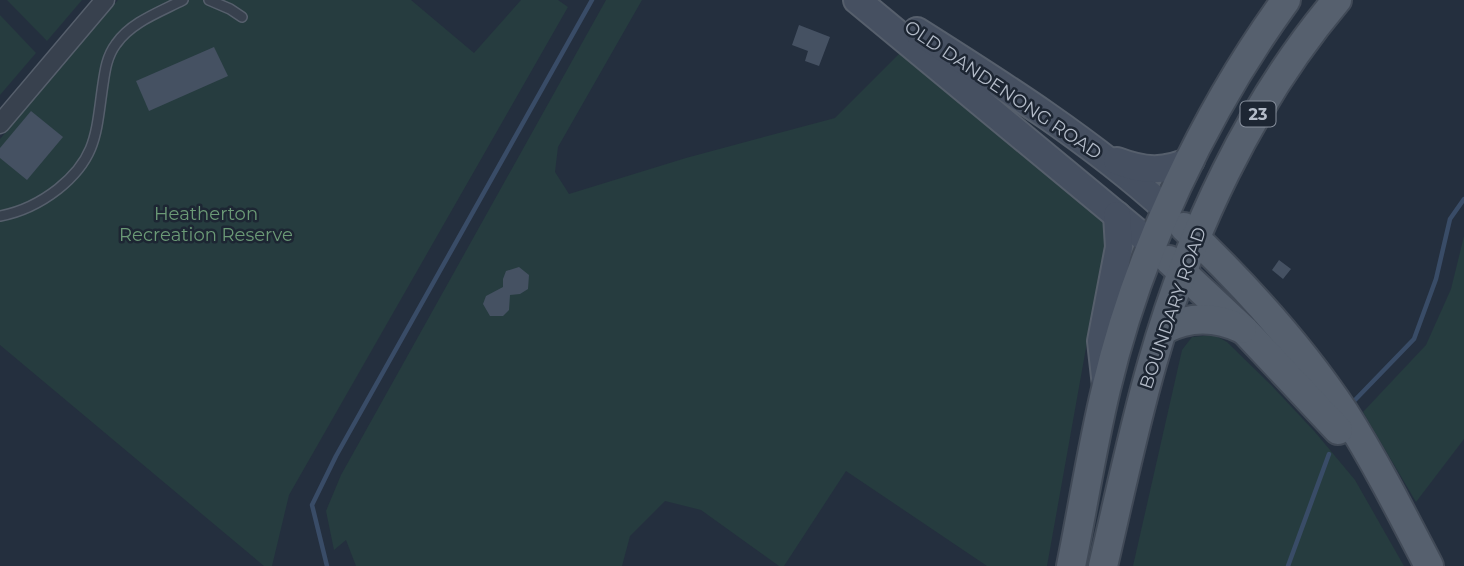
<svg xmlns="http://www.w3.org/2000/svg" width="1464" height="566" viewBox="0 0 1464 566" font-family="Montserrat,sans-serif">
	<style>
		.green { fill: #263c3f }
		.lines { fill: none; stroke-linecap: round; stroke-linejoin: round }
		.stream { stroke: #394c67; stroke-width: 4.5 }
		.building { fill: #455162 }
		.service-casing { stroke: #565f6c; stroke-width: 12 }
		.minor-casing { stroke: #565f6c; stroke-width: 21 }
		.secondary-casing { stroke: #565f6c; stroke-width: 30 }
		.primary-casing { stroke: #414a57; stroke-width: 32 }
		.service { stroke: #38414e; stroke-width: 9 }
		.minor { stroke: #38414e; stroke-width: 18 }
		.secondary { stroke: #465061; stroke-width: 26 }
		.primary { stroke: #56606e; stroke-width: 28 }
		.labels { text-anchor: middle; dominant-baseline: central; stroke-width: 5; stroke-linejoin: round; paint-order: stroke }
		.shield { fill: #1d2633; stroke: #878f9c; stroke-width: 2 }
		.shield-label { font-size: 16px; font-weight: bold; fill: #b4bcc9 }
		.street-label { font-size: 18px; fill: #b4bcc9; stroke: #1d2633 }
		.park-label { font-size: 18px; fill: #6b9a76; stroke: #1d2633 }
	</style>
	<rect width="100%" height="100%" fill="#242f3e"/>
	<g class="green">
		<polygon points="7,0 82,0 47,41"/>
		<polygon points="118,0 411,0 474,53 521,0 558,0 568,7 289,495 272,566 264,566 0,345 0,139"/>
		<polygon points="606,0 642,0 558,147 555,172 569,194 686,158 835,118 903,50 1101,215 1110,240 1091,320 1047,566 987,566 846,471 784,566 779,566 701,510 665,501 630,536 622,566 356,566 346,540 334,550 326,511 341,475"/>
		<polygon points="0,15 36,53 0,95"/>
		<polygon points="1464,236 1464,439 1416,502 1363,412 1426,345 1451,289"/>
		<polygon points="1214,335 1227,342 1272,386 1315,432 1355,480 1404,566 1133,566 1182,350 1192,337"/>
	</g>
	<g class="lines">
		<g class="stream">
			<polyline points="1355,400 1414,339 1436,279 1450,219 1464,199"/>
			<polyline points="327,566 312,505 336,456 592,0"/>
			<polyline points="1288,566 1329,454"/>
		</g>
	</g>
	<g class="building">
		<polygon points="799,25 830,37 819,66 805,61 808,51 792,45"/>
		<polygon points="214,47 228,76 149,111 136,81"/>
		<polygon points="31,111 63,137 27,180 0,158 0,148"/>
		<polygon points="1279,260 1291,269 1283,279 1272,270"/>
		<polygon points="519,267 529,275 528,289 520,294 510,295 509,310 503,316 490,316 483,304 486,296 503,287 503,279 506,271"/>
	</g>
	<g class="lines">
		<defs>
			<g id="service">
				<polyline points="209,0 230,9 242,17"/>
				<path d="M0 216C22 212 40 203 58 189 98 157 96 131 103 84 105 70 107 56 116 44 131 22 160 12 183 0"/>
			</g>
			<polyline id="minor" points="0,124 105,0"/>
			<g id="secondary">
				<polyline points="857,0 1153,245"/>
				<path d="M917 31C1004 86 1091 141 1167 210"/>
				<path d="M1117 161C1143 171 1165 173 1191 160"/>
				<polyline points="1106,386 1101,341 1119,247 1117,215"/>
			</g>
			<g id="primary">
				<path d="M1184 227C1243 283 1299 344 1344 412 1375 461 1402 514 1429 566"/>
				<polyline points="1169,260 1245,331 1338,430"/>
				<path d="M1163 330C1189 316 1215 316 1242 329"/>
				<path d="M1071 566C1083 507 1092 447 1106 389 1138 253 1204 113 1286 0"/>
				<path d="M1103 566C1119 498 1133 430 1152 364 1189 234 1250 103 1337 0"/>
			</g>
		</defs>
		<use href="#service" class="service-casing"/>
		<use href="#minor" class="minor-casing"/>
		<use href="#secondary" class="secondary-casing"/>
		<use href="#primary" class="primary-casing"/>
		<use href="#service" class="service"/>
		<use href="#minor" class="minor"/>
		<use href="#secondary" class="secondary"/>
		<use href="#primary" class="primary"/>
	</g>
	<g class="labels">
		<rect class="shield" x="1240.5" y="101.5" width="35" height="25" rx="5"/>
		<g class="shield-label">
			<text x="1258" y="114">23</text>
		</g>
		<g class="street-label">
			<text transform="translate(1003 90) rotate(34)">OLD DANDENONG ROAD</text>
			<text transform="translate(1173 308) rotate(-71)">BOUNDARY ROAD</text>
		</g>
		<g class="park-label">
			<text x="206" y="214">Heatherton<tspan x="206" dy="21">Recreation Reserve</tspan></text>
		</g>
	</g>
</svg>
